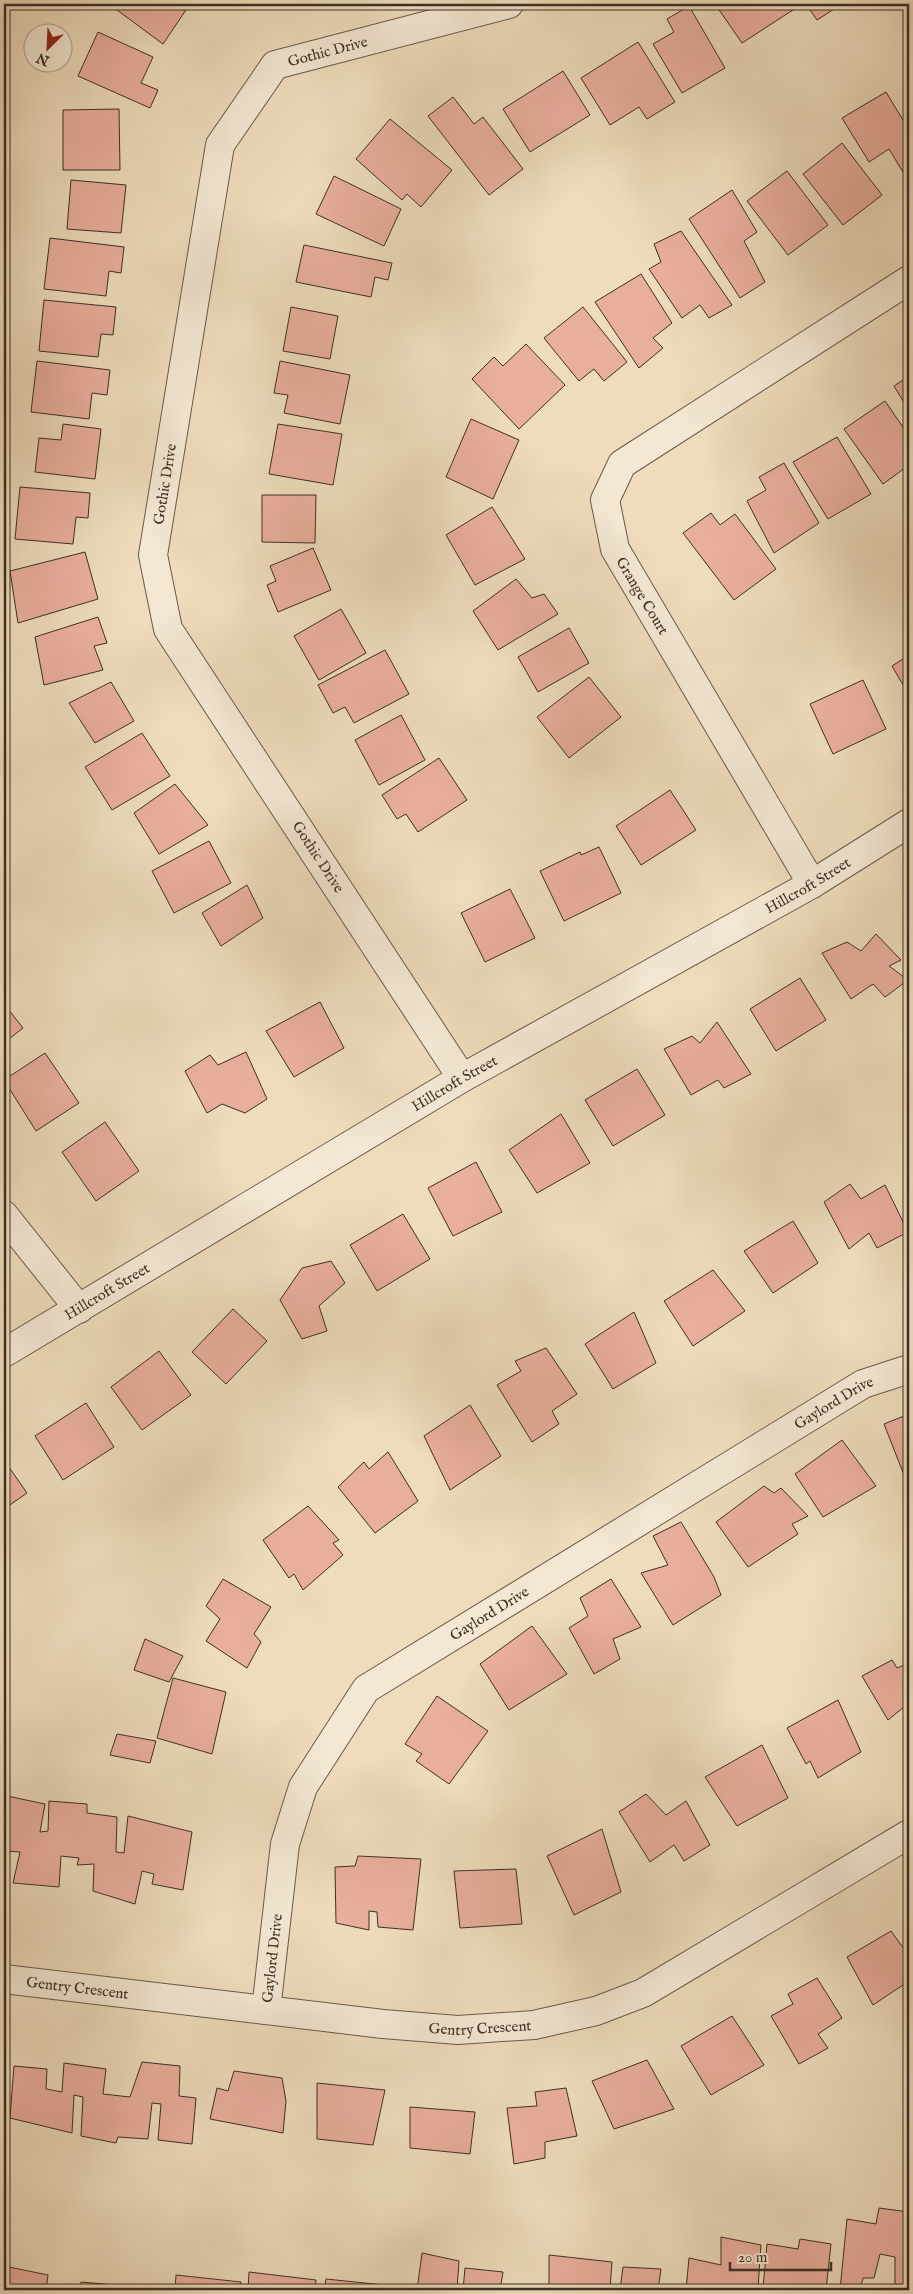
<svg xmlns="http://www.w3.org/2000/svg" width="913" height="2294" viewBox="0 0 913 2294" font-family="'IM FELL English',serif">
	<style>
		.building { fill: #e9af9d; stroke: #3d2f27 }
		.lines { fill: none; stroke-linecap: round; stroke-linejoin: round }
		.minor-casing { stroke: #695a4c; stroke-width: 30 }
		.tertiary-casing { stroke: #695a4c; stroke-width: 30 }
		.minor { stroke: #f4e8d3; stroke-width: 28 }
		.tertiary { stroke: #f4e8d3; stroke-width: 28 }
		.labels { text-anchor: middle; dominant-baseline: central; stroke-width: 4.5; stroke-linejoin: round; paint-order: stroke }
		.street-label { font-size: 15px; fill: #3d2f27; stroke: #f4e8d3 }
	</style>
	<rect width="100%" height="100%" fill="#eedcbc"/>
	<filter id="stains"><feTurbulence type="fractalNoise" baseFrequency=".004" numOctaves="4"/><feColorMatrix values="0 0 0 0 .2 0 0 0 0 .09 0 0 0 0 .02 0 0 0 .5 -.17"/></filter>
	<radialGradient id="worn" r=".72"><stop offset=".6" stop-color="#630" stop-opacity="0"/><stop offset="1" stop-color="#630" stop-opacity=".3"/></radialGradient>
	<g class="building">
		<polygon points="121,4 190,4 163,44 117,10"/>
		<polygon points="715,4 794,4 796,8 742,43"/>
		<polygon points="806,4 842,4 817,20"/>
		<polygon points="689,6 725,68 682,93 653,44 674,32 667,19"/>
		<polygon points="98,32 153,57 141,83 158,90 150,108 78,76"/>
		<polygon points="638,42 675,102 647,119 639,107 610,125 581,78"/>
		<polygon points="563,71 590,115 530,152 503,109"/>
		<polygon points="886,92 909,130 909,182 889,149 869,162 842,118"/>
		<polygon points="453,97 474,124 483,117 523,169 489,195 428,116"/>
		<polygon points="119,109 120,170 63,170 63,110"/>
		<polygon points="390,119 452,170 421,207 407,194 402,200 356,159"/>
		<polygon points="842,143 882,195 843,225 803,174"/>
		<polygon points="787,171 828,225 788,255 747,201"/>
		<polygon points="334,176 401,209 384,246 316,214"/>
		<polygon points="71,180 126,185 121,233 67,229"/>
		<polygon points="732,190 757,232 744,241 765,282 740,298 689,219"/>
		<polygon points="681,231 732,305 709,318 700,305 682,318 649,269 661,262 654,244"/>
		<polygon points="50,238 124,247 121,273 109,271 106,296 44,289"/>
		<polygon points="304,245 392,263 388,280 375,277 371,297 296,282"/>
		<polygon points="641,274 672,323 653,338 663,348 639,368 595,302"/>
		<polygon points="44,300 116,307 113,335 101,334 98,357 39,351"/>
		<polygon points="291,307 338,316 330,359 283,351"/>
		<polygon points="583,307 627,362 604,381 594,369 579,381 544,338"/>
		<polygon points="526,344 565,385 519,429 472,379 494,357 503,366"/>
		<polygon points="37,361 110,370 107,395 92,393 89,419 31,412"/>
		<polygon points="280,361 350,375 340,424 284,413 288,395 274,393"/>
		<polygon points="909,376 909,411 894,386"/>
		<polygon points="885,401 909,436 909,465 883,484 844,429"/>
		<polygon points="471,419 519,440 493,499 446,477"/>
		<polygon points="63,424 101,429 95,479 35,472 39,438 61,440"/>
		<polygon points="278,424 342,434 333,485 269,474"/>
		<polygon points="837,437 871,494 828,519 793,462"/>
		<polygon points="784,463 819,523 774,553 747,501 766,490 759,477"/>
		<polygon points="20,487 90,493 88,518 76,517 73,544 15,539"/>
		<polygon points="262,495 316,495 315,543 262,542"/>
		<polygon points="492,507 525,559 475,585 446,535"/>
		<polygon points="711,513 720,525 735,514 776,569 734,600 683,533"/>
		<polygon points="313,548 331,590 278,612 267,585 276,581 270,566"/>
		<polygon points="85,552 98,599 18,623 10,571"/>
		<polygon points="516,579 532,598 544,594 558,614 498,650 473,611"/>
		<polygon points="341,609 366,653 319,680 294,636"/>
		<polygon points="98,617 107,643 94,646 103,670 44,685 35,637"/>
		<polygon points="569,628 589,663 538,692 518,657"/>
		<polygon points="385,650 409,694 354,723 345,707 333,713 318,685"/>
		<polygon points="909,655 909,695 892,666"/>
		<polygon points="589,677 621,717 569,758 537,717"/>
		<polygon points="863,680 886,729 833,754 810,704"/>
		<polygon points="111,682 134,721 95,743 69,703"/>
		<polygon points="401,715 425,760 379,785 355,740"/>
		<polygon points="142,733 170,776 112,810 85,767"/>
		<polygon points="439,758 467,800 418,832 406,814 397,819 382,795"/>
		<polygon points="175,784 208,825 159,854 134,813"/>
		<polygon points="670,790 696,830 641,865 616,826"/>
		<polygon points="209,841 231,883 174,913 152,871"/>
		<polygon points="599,847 621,893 564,921 540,871 580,852 581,855"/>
		<polygon points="247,885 263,918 221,946 202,913"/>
		<polygon points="510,889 535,938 485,962 461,913"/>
		<polygon points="876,934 901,960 889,966 908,980 885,997 873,984 851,999 822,953 847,942 861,951"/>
		<polygon points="800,978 826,1020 776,1051 750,1009"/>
		<polygon points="320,1002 344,1048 294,1077 266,1031"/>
		<polygon points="4,1004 23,1028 4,1043"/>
		<polygon points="717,1022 751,1074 724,1088 718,1080 691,1095 664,1049 692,1036 700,1043"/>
		<polygon points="246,1052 267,1099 245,1113 222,1104 207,1113 185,1071 210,1055 218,1065"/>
		<polygon points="45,1053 79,1103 36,1131 4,1080"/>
		<polygon points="637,1069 665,1115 613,1146 585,1100"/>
		<polygon points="561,1114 590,1163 537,1193 509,1150"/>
		<polygon points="105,1122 139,1171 96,1201 62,1152"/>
		<polygon points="476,1162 502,1212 453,1236 428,1188"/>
		<polygon points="850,1184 861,1199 885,1185 908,1232 877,1248 869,1233 849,1249 824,1202"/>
		<polygon points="403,1214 430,1259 377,1291 350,1245"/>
		<polygon points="793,1221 818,1263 773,1293 744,1251"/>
		<polygon points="331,1261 345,1283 319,1306 327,1331 302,1339 280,1300 302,1268"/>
		<polygon points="713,1270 745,1311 693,1346 664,1301"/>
		<polygon points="233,1309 267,1341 226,1384 192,1352"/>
		<polygon points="634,1312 656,1363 613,1389 585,1344"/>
		<polygon points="546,1348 577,1394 552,1411 559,1424 532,1442 497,1385 521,1371 515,1361"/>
		<polygon points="159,1351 191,1395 142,1430 111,1387"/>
		<polygon points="86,1403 114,1447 63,1480 35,1436"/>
		<polygon points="470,1405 501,1456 450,1490 424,1436"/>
		<polygon points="909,1414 909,1474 904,1475 884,1424"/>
		<polygon points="842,1440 876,1486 823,1517 795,1474"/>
		<polygon points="388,1452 418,1501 375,1533 338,1487 364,1462 369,1469"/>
		<polygon points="4,1460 27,1493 4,1509"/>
		<polygon points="764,1486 774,1493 781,1488 808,1516 792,1524 798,1534 748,1567 716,1522"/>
		<polygon points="308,1506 339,1540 333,1543 343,1555 303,1590 294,1574 289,1578 263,1540"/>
		<polygon points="681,1522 714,1577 721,1595 673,1625 641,1573 668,1565 653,1536"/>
		<polygon points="223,1579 271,1607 254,1634 261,1642 247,1668 206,1641 220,1619 206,1606"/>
		<polygon points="611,1579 641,1627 613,1639 620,1659 594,1674 569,1628 588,1616 580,1598"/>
		<polygon points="532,1626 567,1674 509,1710 480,1664"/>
		<polygon points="145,1639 183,1656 169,1682 134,1670"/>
		<polygon points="892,1660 897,1668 909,1663 909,1703 888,1720 862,1676"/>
		<polygon points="173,1678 226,1692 212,1754 157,1738"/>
		<polygon points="437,1696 488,1731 449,1784 416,1761 422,1754 405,1744"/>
		<polygon points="838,1700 861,1752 818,1778 810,1761 806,1764 787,1728"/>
		<polygon points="117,1734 156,1741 150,1763 110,1755"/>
		<polygon points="762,1745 788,1798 737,1826 705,1777"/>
		<polygon points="646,1794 666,1815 686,1801 710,1845 684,1861 674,1845 650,1862 619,1812"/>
		<polygon points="7,1796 45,1804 40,1832 48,1831 49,1801 87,1804 87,1813 117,1817 116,1852 124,1853 128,1816 192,1832 183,1890 152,1884 154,1874 142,1871 135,1904 93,1891 94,1864 77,1865 79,1858 61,1856 59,1887 13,1883 20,1852 6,1851 4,1865 4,1806 6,1806"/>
		<polygon points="602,1829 621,1892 574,1915 547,1856"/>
		<polygon points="358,1856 421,1859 413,1930 378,1927 377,1912 369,1911 369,1930 336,1923 335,1867 355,1866"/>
		<polygon points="516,1869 522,1924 460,1928 454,1871"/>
		<polygon points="891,1931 909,1956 909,1981 873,2005 847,1957"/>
		<polygon points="817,1978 842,2018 818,2034 828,2048 799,2064 771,2016 793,2004 788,1994"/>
		<polygon points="732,2016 764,2065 711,2095 681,2046"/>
		<polygon points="647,2060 674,2109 614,2129 592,2081"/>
		<polygon points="142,2062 180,2066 179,2096 196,2098 192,2144 158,2140 161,2104 152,2103 148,2139 118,2137 116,2143 81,2136 83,2097 74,2095 72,2133 10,2118 14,2066 47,2069 46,2089 62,2092 64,2063 106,2069 103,2094 130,2097"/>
		<polygon points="234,2071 282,2078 286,2101 283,2133 210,2119 217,2088 228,2091"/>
		<polygon points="317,2083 385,2090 373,2145 317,2139"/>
		<polygon points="566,2088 577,2136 545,2142 545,2158 514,2164 507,2108 537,2106 535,2092"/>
		<polygon points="410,2107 475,2112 470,2154 410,2148"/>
		<polygon points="879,2208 909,2212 909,2287 895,2286 895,2257 880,2254 874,2278 863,2278 860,2290 840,2290 847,2219 876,2224"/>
		<polygon points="721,2237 761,2245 758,2288 763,2288 767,2244 798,2249 800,2239 831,2244 826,2290 736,2290 720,2286 719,2290 686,2290 689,2258 721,2265"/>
		<polygon points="422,2253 459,2261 457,2290 417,2290"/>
		<polygon points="549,2255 612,2262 610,2290 549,2290"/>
		<polygon points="4,2266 48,2275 46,2290 4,2290"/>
		<polygon points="623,2267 661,2269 658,2290 620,2290"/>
		<polygon points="465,2268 503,2272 500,2290 463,2290"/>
		<polygon points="249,2272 316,2280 315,2290 248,2290"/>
		<polygon points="176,2275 241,2282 240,2290 175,2290"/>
		<polygon points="326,2279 394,2286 394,2290 324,2290"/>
		<polygon points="81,2282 139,2287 138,2290 80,2290"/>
	</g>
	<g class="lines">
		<defs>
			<g id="minor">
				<polyline points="812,884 615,549 605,500 622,464 909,280"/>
				<path id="s1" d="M462 1078 168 629 153 555 220 145 275 65 509 4"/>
				<polyline points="4,1215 79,1309"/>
				<path id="s2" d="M4 1979 383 2024 458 2030 534 2025 596 2011 643 1993 909 1834"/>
				<path id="s3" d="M266 2010 285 1844 303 1787 366 1689 863 1384 909 1369"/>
			</g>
			<g id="tertiary">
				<path id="s4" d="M4 1353 462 1078 812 884 909 823"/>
			</g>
		</defs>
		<use href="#minor" class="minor-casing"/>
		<use href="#tertiary" class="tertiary-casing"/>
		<use href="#minor" class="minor"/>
		<use href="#tertiary" class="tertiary"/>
	</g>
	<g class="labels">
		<g class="street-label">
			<text stroke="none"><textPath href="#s1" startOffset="1179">Gothic Drive</textPath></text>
			<text stroke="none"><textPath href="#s1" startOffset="684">Gothic Drive</textPath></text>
			<text transform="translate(642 596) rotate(59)">Grange Court</text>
			<text transform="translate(318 857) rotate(57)">Gothic Drive</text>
			<text stroke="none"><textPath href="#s4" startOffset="930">Hillcroft Street</textPath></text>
			<text stroke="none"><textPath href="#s4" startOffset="525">Hillcroft Street</textPath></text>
			<text stroke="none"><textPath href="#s4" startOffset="120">Hillcroft Street</textPath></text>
			<text stroke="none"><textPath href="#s3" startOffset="892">Gaylord Drive</textPath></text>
			<text stroke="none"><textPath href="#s3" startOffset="488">Gaylord Drive</textPath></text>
			<text stroke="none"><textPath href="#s3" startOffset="52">Gaylord Drive</textPath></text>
			<text stroke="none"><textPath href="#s2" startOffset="74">Gentry Crescent</textPath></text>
			<text stroke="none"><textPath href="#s2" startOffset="479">Gentry Crescent</textPath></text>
		</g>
	</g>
	<rect width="913" height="2294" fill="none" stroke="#eedcbc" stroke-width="20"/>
	<rect x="5" y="5" width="903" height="2284" fill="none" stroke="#3d2f27" stroke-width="2.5"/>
	<rect x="10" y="10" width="893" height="2274" fill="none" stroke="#3d2f27"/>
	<g transform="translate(48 48) rotate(204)"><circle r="24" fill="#f4e8d3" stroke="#ab9e8e"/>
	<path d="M0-4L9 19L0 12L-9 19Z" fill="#8f2418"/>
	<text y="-8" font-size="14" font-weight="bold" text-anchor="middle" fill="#3d2f27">N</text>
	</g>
	<path d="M730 2262v8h101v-8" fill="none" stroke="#3d2f27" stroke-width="2.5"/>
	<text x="738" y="2262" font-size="15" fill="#3d2f27" stroke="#f4e8d3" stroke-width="4" paint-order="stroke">20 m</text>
	<rect width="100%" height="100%" filter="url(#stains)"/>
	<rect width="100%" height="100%" fill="url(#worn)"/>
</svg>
